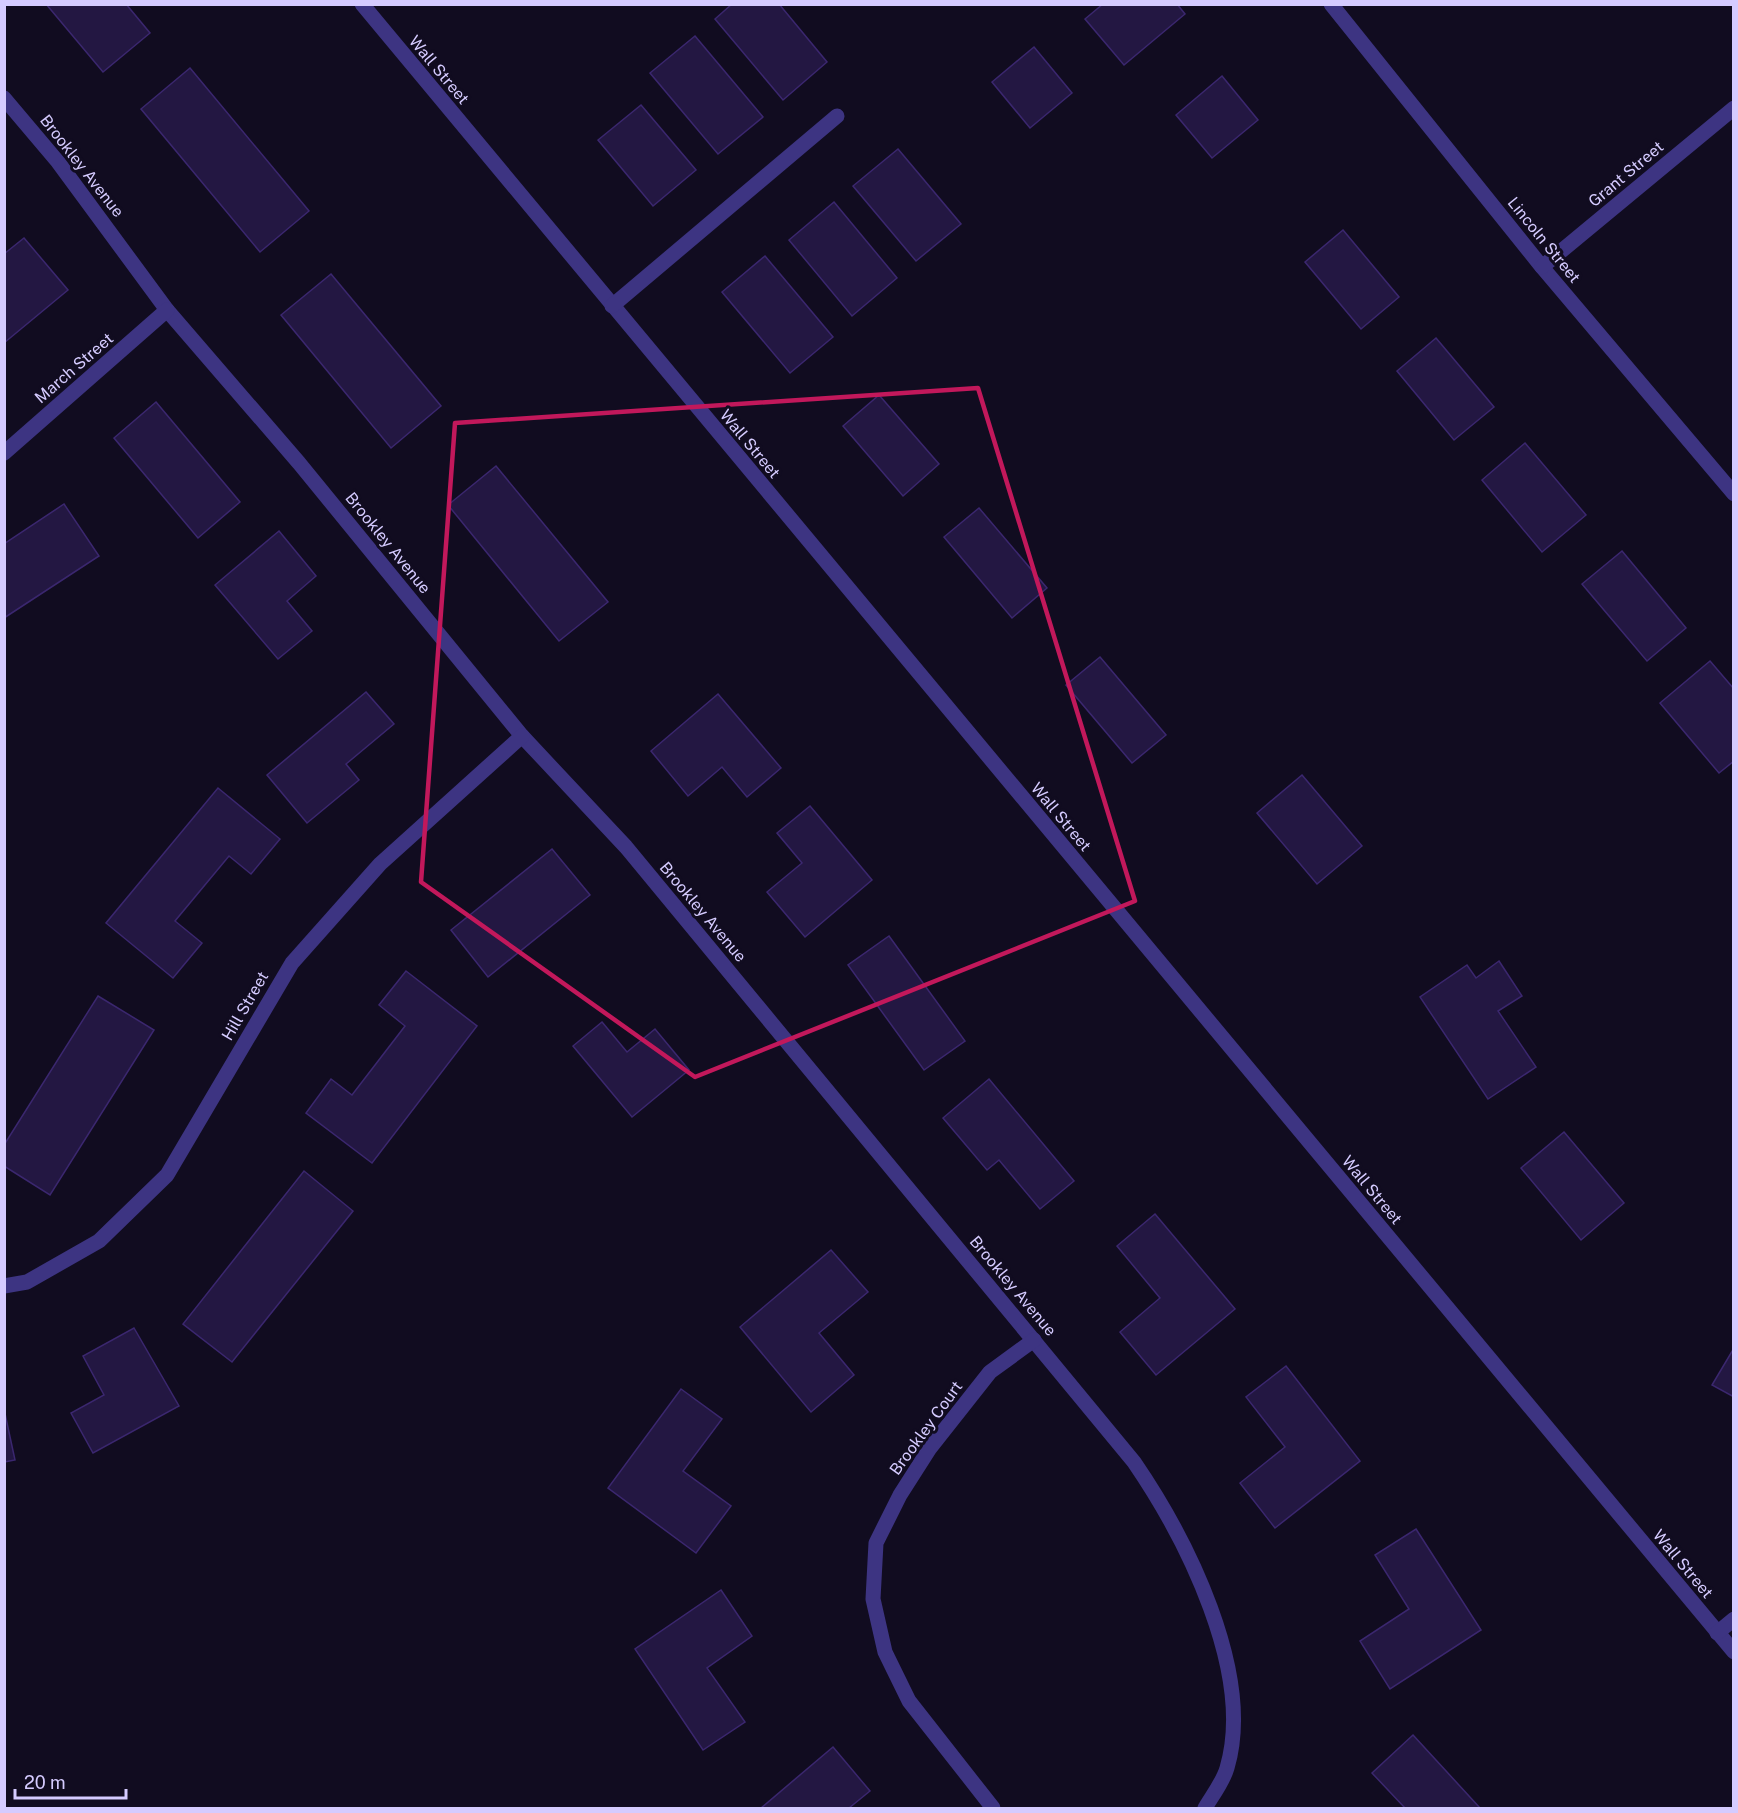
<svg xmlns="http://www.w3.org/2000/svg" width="1738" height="1813" viewBox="0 0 1738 1813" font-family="'Public Sans',sans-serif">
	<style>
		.building { fill: #231742; stroke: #3b276f; stroke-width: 1.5 }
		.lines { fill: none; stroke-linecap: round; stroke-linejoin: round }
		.minor { stroke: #3d3482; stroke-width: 15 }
		.marked { fill: none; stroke: #c2185b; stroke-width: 4.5; stroke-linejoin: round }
		.labels { text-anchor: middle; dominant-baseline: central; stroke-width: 6; stroke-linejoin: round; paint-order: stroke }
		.street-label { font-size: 16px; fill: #d5cbff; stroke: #110c20 }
	</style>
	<rect width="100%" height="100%" fill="#110c20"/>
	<g class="building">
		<polygon points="46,4 126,4 150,33 103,72"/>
		<polygon points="732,4 779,4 827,62 783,100 715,19"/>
		<polygon points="1103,4 1177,4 1185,14 1124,65 1085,19"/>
		<polygon points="695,36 763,117 718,154 650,73"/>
		<polygon points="1034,47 1072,93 1030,128 992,82"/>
		<polygon points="190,68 309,211 260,252 141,109"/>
		<polygon points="1222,76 1258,120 1212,158 1176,115"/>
		<polygon points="641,105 696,170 653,206 598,140"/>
		<polygon points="898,149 961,224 916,261 853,186"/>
		<polygon points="834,202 897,278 852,316 789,240"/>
		<polygon points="1343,230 1399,297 1361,329 1305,262"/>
		<polygon points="24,238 68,290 4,343 4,254"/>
		<polygon points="765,256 833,337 790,373 722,292"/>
		<polygon points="331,274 441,406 391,448 281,315"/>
		<polygon points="1436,338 1494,407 1454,440 1397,371"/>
		<polygon points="879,395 939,464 903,496 843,426"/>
		<polygon points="156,402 240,502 198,538 114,438"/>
		<polygon points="1525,443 1586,515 1542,552 1482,480"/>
		<polygon points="496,466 608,602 559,641 448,505"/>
		<polygon points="64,504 99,556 4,618 4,544"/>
		<polygon points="979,508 1047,588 1012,618 944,537"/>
		<polygon points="279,531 316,576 287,601 312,631 278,659 215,585"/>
		<polygon points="1622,551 1686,628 1647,661 1582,584"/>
		<polygon points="1100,657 1166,735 1132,763 1066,685"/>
		<polygon points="1710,661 1734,689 1734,761 1719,773 1660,703"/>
		<polygon points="366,692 394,724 346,764 359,780 307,823 267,775"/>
		<polygon points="718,694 781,768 747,797 722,767 688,796 651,751"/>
		<polygon points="1302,775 1362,846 1317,884 1257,813"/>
		<polygon points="218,788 280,839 251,874 229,856 175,921 202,943 173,978 106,923"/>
		<polygon points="810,806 872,880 805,937 767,892 802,863 777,833"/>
		<polygon points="552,849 590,895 488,977 451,930"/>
		<polygon points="889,936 965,1041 924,1070 848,965"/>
		<polygon points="1499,961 1522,996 1498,1011 1536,1067 1488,1099 1420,997 1467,965 1476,978"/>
		<polygon points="406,971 477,1026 372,1163 306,1113 331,1079 352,1095 405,1026 379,1005"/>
		<polygon points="98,996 154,1030 50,1195 4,1166 4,1145"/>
		<polygon points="602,1022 627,1052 655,1029 689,1070 632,1117 573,1046"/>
		<polygon points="989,1079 1074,1181 1040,1209 999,1160 987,1170 943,1118"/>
		<polygon points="1564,1132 1624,1203 1581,1240 1521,1168"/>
		<polygon points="304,1171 353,1211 232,1362 183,1324"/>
		<polygon points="1155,1214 1235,1309 1156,1375 1120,1332 1160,1298 1117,1246"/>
		<polygon points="831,1250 868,1292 819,1333 854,1375 811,1412 740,1327"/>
		<polygon points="134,1328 179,1406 93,1453 71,1413 104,1395 83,1356"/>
		<polygon points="1734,1348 1734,1397 1712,1385"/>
		<polygon points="1286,1366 1360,1461 1275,1528 1240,1483 1285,1447 1246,1397"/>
		<polygon points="681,1389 722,1419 683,1471 731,1506 696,1553 608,1488"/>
		<polygon points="4,1409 15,1460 4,1462"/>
		<polygon points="1416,1529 1481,1630 1390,1689 1360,1641 1409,1609 1375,1555"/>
		<polygon points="721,1590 752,1636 707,1668 745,1722 703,1750 635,1649"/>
		<polygon points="1413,1735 1480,1808 1405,1808 1372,1773"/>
		<polygon points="833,1747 870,1791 849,1808 761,1808"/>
	</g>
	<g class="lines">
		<g class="minor">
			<polyline points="362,4 1734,1652"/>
			<polyline points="1331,4 1542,267 1734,494"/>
			<path d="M4 98 58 162 167 310 299 463 522 736 626 847 1134 1462C1186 1538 1255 1673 1227 1768 1223 1782 1212 1796 1205 1808"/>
			<polyline points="1542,267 1734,108"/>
			<polyline points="612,306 837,116"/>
			<polyline points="4,453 167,310"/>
			<polyline points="4,1286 27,1282 99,1241 167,1175 292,963 380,864 522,736"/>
			<polyline points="1717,1633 1734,1619"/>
			<polyline points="993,1808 909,1701 885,1652 873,1599 876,1543 900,1495 930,1448 990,1372 1034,1340"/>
		</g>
	</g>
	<path class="marked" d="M978 388 1135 901 695 1077 421 882 455 423Z"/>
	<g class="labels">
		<g class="street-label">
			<text transform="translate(439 70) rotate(50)">Wall Street</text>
			<text transform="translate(82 166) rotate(52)">Brookley Avenue</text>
			<text transform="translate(1626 174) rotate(-40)">Grant Street</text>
			<text transform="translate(1544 240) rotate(51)">Lincoln Street</text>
			<text transform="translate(74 368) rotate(-41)">March Street</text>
			<text transform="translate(750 444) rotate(50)">Wall Street</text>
			<text transform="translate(388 543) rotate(51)">Brookley Avenue</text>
			<text transform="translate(1061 817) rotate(50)">Wall Street</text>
			<text transform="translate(703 912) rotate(50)">Brookley Avenue</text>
			<text transform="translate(245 1006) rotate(-60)">Hill Street</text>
			<text transform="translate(1372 1190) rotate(50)">Wall Street</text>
			<text transform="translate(1013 1286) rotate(50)">Brookley Avenue</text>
			<text transform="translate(926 1428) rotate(-54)">Brookley Court</text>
			<text transform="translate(1683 1564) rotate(50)">Wall Street</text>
		</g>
	</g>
	<rect width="1738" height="1813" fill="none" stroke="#d5cbff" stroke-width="12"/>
	<path d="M15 1789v9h111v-9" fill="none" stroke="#d5cbff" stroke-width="3"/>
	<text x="24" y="1789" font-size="18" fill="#d5cbff" stroke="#110c20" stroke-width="4.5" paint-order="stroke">20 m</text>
</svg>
